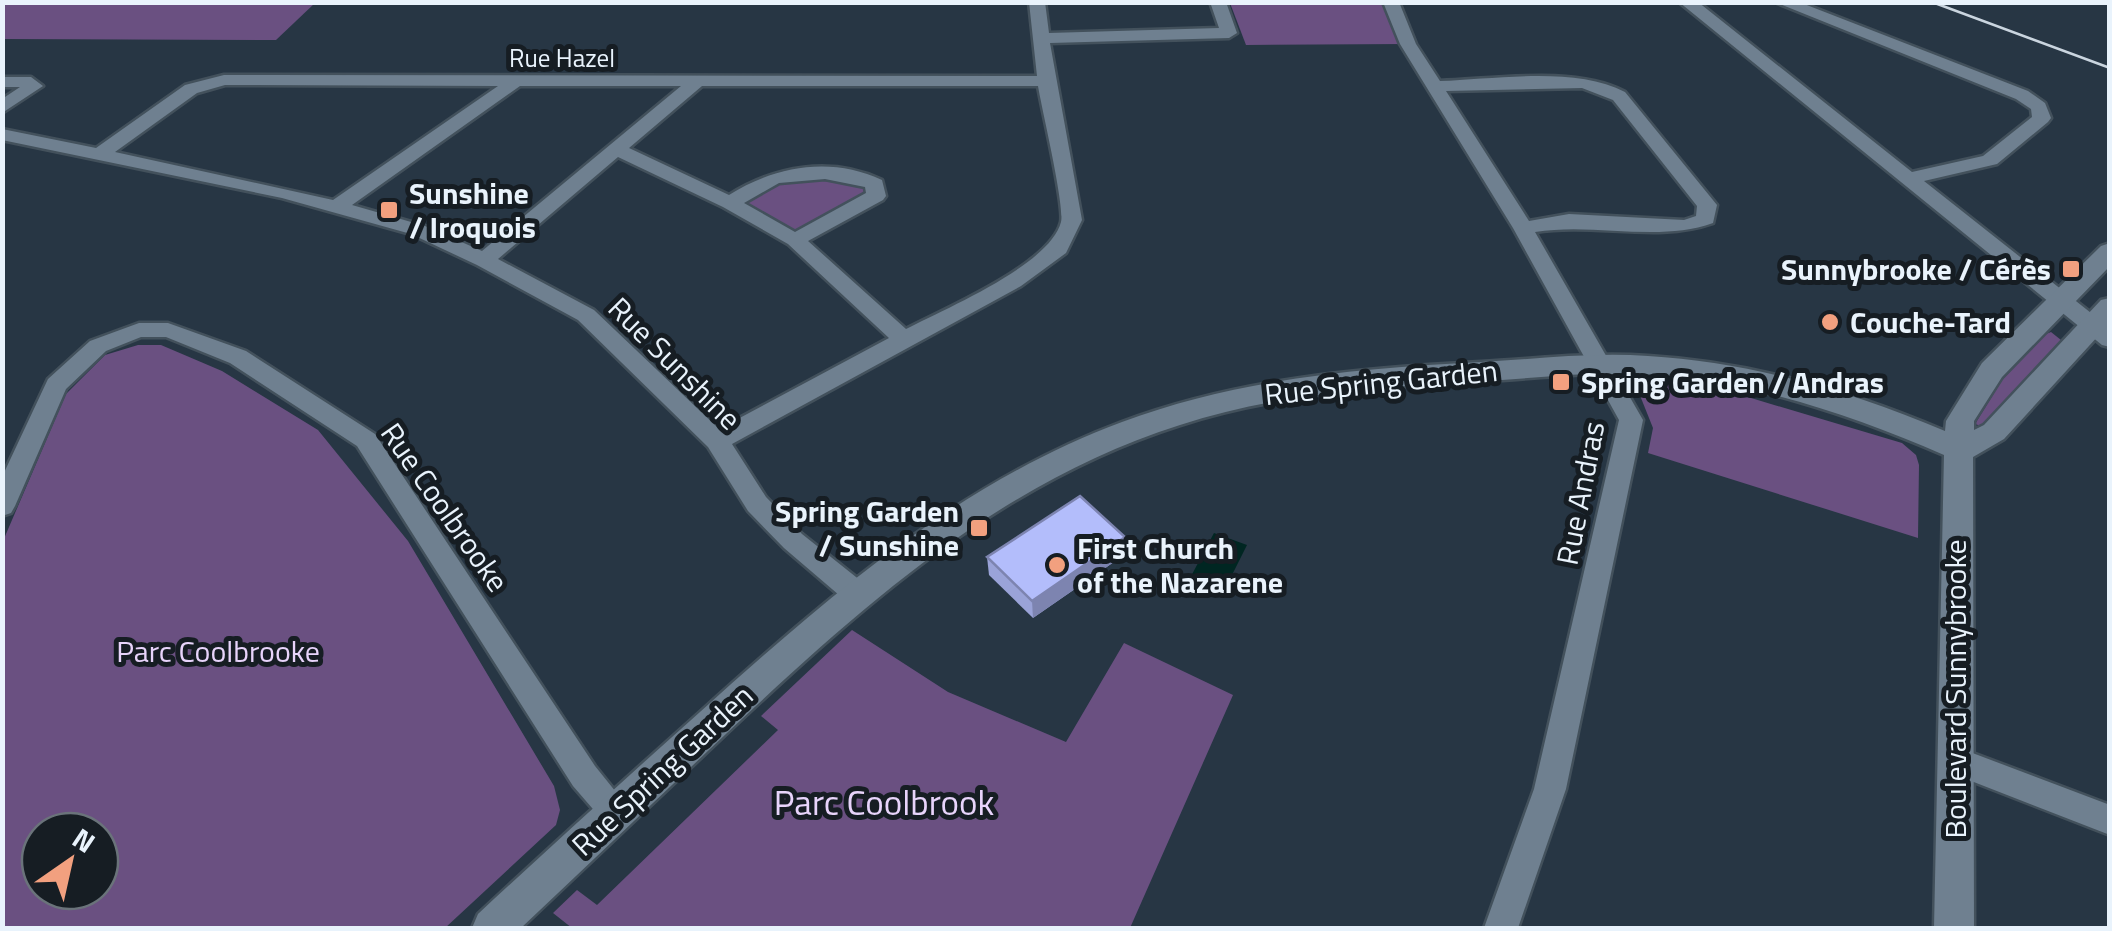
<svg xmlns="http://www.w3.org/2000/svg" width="2112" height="931" viewBox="0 0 2112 931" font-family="'Titillium Web',sans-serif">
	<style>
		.green { fill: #6a5081; fill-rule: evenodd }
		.water { fill: #002622 }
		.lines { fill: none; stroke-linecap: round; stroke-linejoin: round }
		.minor-casing { stroke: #43515c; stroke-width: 5 }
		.tertiary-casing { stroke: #43515c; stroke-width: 5 }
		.minor { fill: #6f8090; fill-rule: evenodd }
		.tertiary { fill: #6f8090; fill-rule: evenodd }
		.tram { stroke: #cad5df; stroke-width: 2.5 }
		.wall { fill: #9aa3d8 }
		.shaded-wall { fill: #7d84b0 }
		.building { fill: #b3bdfb; stroke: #7d84b0; stroke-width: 2.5 }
		.poi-dot { fill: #f2a07f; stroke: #161d23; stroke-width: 4 }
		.labels { text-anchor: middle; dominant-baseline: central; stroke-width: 10; stroke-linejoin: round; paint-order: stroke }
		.far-street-label { font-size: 25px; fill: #e9f3fc; stroke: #161d23 }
		.poi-label { font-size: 30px; font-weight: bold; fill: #e9f3fc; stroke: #161d23; text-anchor: start }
		.street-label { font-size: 30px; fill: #e9f3fc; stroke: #161d23 }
		.park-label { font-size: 30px; fill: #e8d4fb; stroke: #161d23 }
		.near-park-label { font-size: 35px; fill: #e8d4fb; stroke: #161d23 }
	</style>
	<rect width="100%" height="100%" fill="#273644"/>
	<g class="green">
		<polygon points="3,2 315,2 315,3 276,40 3,39"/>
		<polygon points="1230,3 1391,3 1408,44 1246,45"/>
		<polygon points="790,180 854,182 865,190 862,197 797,233 743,201"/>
		<polygon points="2051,332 2061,340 1981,426 1975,424 2002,380 2046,334"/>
		<path d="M138 345H161L222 371 318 430 408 541 554 786 560 810 556 825 445 928H3V541L66 394 105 355ZM100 831V891H40V831Z"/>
		<polygon points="1653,382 1751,398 1902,443 1916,455 1919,465 1918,538 1648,453 1653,428 1639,393"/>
		<polygon points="852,630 948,692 1066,742 1124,643 1233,695 1130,928 572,928 553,913 577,890 597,905 778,730 761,716"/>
	</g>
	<polygon class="water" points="1214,533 1247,545 1223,593 1189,580"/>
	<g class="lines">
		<defs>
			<g id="minor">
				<path d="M1029 2H1045L1049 33 1219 28 1210 2H1226L1237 33 1229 38 1050 43 1082 220 1066 253 1021 286 732 444 766 497 802 534 866 585 870 593 866 601 856 604 846 601 784 548 748 511 708 447 578 320 477 265 411 234 282 198 2 140V129L96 148 185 85 224 75 1037 76ZM225 85 498 86 333 200 115 152 197 93ZM520 86H681L482 251 425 226 352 205ZM702 86H1038C1042 110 1065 206 1061 222 1050 265 944 309 906 329L808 241 883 200 886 196 882 180C831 156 775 166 729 195L629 148ZM618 157 723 207 788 244 889 338 719 429 594 310 498 259ZM825 179 865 187 866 193 795 232 744 203 779 183Z"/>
				<path d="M1383 2H1399L1416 44 1440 81C1496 79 1576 66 1625 92L1717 205 1713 223C1657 243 1594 222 1535 232L1643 420 1566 789 1518 928H1484L1534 789 1619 420 1513 228 1400 44ZM1582 88 1613 100 1697 206 1696 216 1684 220 1569 214 1529 221 1446 91Z"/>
				<polygon points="1679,2 1698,2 1912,172 1983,156 2032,117 2031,109 2016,99 1775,2 1799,2 2028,91 2045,103 2051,118 2048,122 1997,164 1924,181 2110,328 2110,347 2102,345"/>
				<polygon points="2,77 31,77 43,86 2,113 2,99 20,87 2,87"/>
				<polygon points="139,323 168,323 246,351 375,434 595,766 632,812 627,823 616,827 605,823 573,786 357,446 230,363 166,337 141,337 106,351 66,389 15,506 11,513 2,516 2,477 48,379 90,341"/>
				<polygon points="1954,746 2110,805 2110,835 1943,770 1939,760 1943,750"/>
			</g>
			<path id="tertiary" d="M2110 243V266L2002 377 1974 421V430L1984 425 2101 300 2110 298V323L2004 439 1973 457 1974 928H1934L1944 455C1850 414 1750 381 1647 374 1593 371 1539 378 1485 381 1383 387 1278 393 1180 425 1000 482 862 606 727 733 658 798 590 863 521 928H472L478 914C551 846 625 779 700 712 828 597 958 483 1122 422 1237 379 1360 368 1481 362 1537 359 1592 352 1648 356 1749 362 1852 391 1945 431L1946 421 1982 363 2101 246Z"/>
		</defs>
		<use href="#minor" class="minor-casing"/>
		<use href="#tertiary" class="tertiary-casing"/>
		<use href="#minor" class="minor"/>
		<use href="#tertiary" class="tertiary"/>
		<polyline class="tram" points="1932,2 2110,68"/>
	</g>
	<polygon class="wall" points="1125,537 1124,555 1033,618 989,575 987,557"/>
	<polygon class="shaded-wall" points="1125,537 1124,555 1033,618 1032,601"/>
	<polygon class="building" points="1080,496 1125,537 1032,601 987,557"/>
	<g class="poi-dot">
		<rect x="379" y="200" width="20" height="20" rx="5"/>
		<rect x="2061" y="259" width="20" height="20" rx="5"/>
		<circle cx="1830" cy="322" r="10"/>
		<rect x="1551" y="372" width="20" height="20" rx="5"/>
		<rect x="969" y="518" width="20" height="20" rx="5"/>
		<circle cx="1057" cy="565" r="10"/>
	</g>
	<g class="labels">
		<g class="far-street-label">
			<text x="562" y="58">Rue Hazel</text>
		</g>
		<g class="poi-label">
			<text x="409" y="193">Sunshine<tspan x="409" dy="34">/ Iroquois</tspan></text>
			<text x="2051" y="269" text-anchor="end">Sunnybrooke / Cérès</text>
			<text x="1850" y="322">Couche-Tard</text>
			<text x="1581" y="382">Spring Garden / Andras</text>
			<text x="959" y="511" text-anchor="end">Spring Garden<tspan x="959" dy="34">/ Sunshine</tspan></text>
			<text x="1077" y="548">First Church<tspan x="1077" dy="34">of the Nazarene</tspan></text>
		</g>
		<g class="street-label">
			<text transform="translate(675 363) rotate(45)">Rue Sunshine</text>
			<text transform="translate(1381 382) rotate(-6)">Rue Spring Garden</text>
			<text transform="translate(1580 493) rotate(-79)">Rue Andras</text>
			<text transform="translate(445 507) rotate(55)">Rue Coolbrooke</text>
			<text transform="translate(1955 689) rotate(-90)">Boulevard Sunnybrooke</text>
			<text transform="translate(662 770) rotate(-43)">Rue Spring Garden</text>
		</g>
		<g class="park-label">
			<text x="218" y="651">Parc Coolbrooke</text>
		</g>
		<g class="near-park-label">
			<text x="884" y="802">Parc Coolbrook</text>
		</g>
	</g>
	<rect width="2112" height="931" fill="none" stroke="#e9f3fc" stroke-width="10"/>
	<g transform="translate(70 861) rotate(34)"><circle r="48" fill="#161d23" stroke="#6a737a" stroke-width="2.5"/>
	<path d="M0-8L18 38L0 25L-18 38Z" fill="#f2a07f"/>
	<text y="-15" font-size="28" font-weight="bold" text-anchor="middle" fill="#e9f3fc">N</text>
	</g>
</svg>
